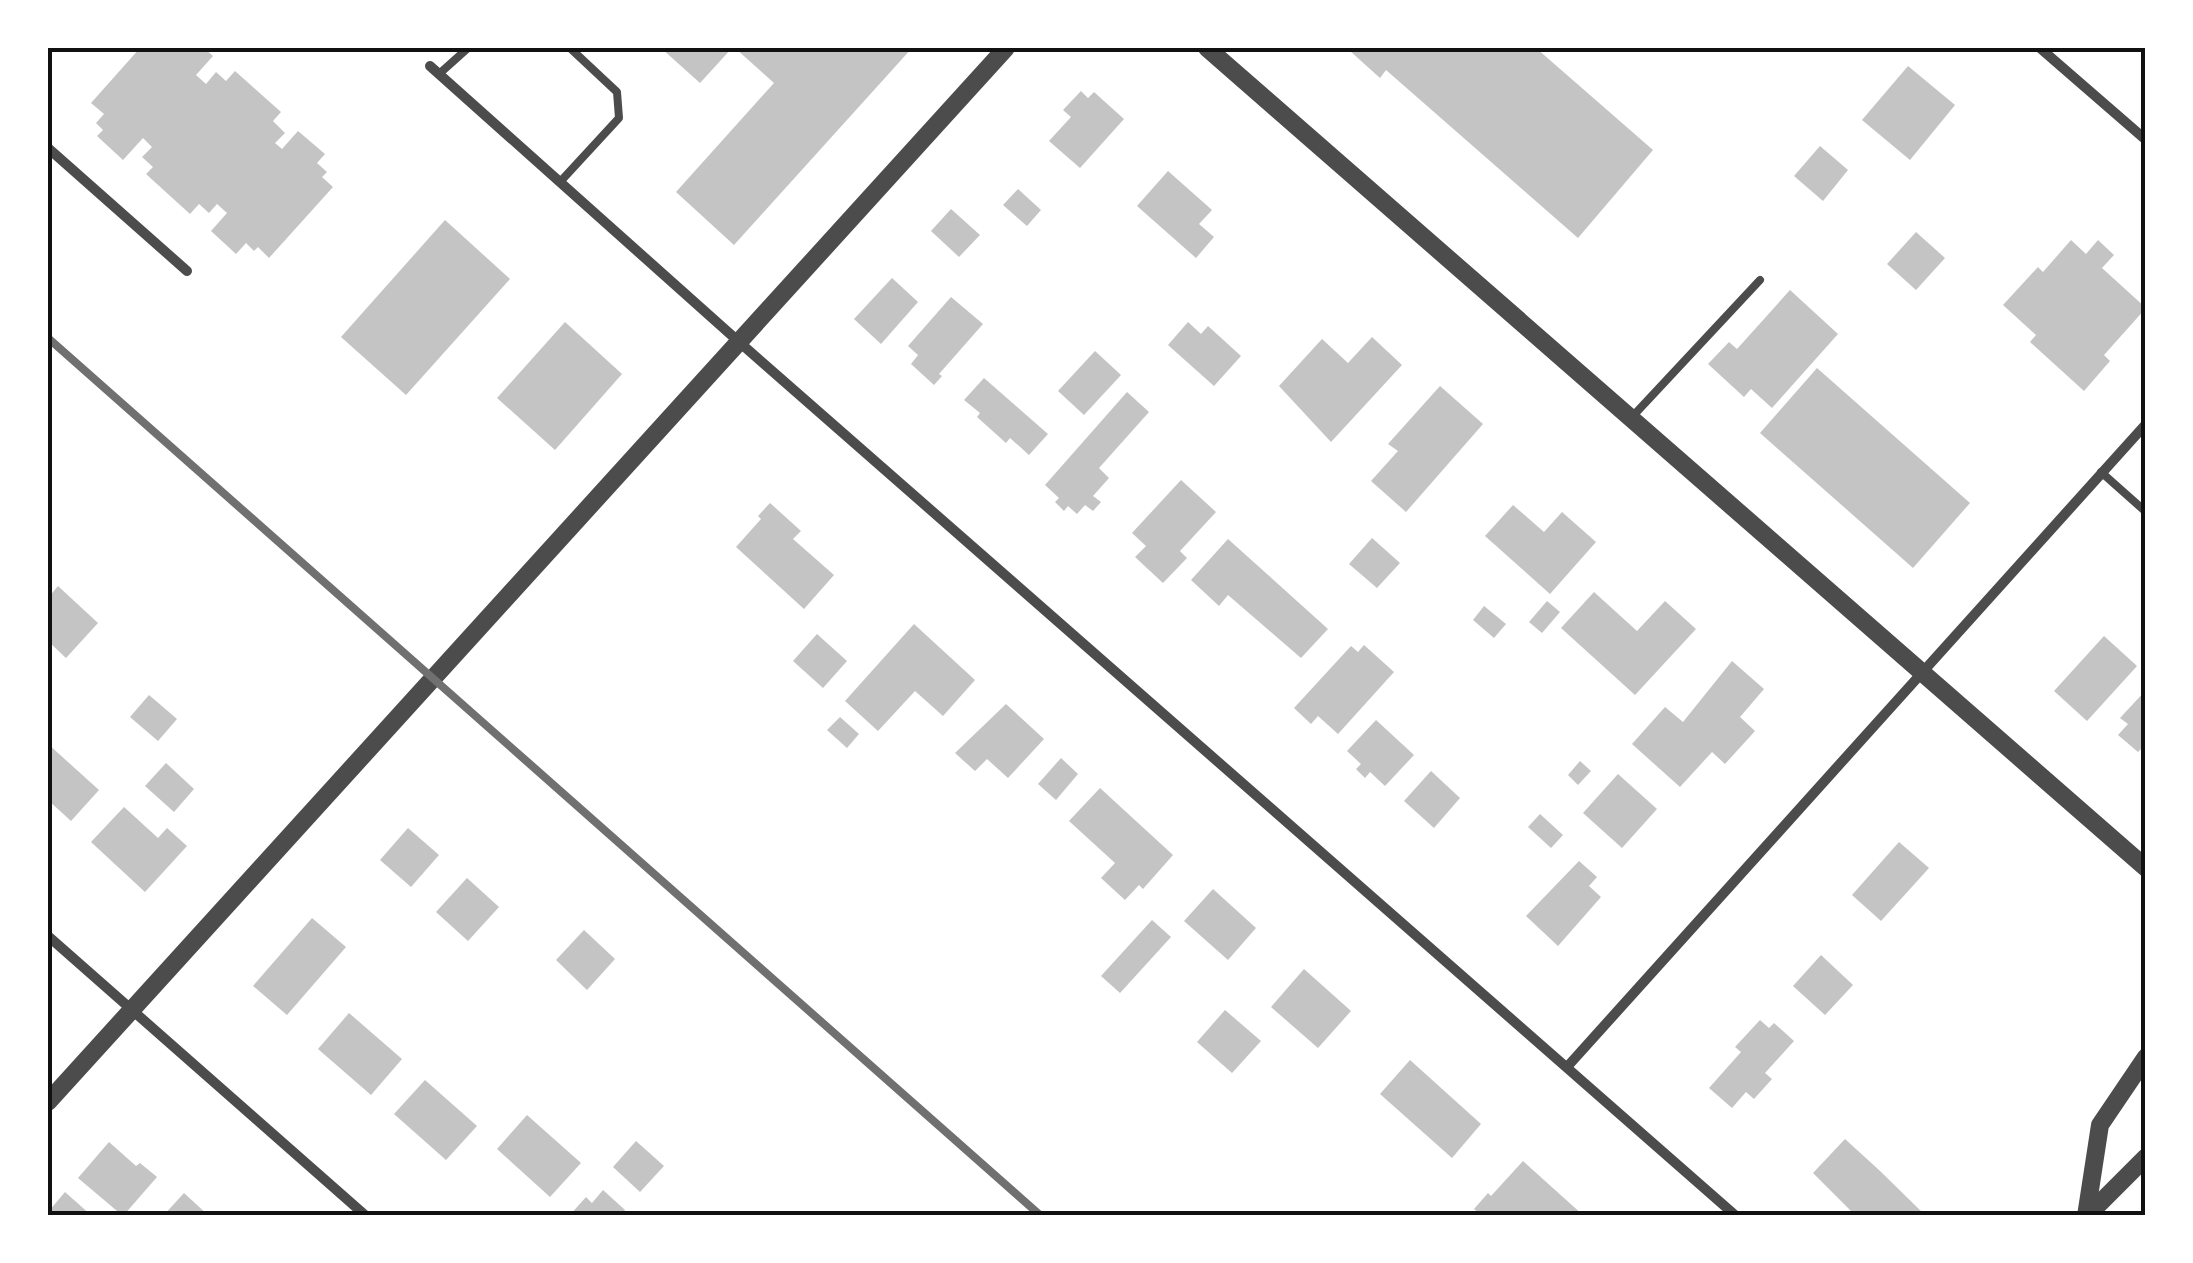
<svg xmlns="http://www.w3.org/2000/svg" width="2193" height="1263" viewBox="0 0 2193 1263" font-family="Quicksand,sans-serif">
	<style>
		.building { fill: #c4c4c4 }
		.lines { fill: none; stroke-linecap: round; stroke-linejoin: round }
		.service { stroke: #4c4c4c; stroke-width: 8 }
		.minor { stroke: #4c4c4c; stroke-width: 10 }
		.tertiary { stroke: #4c4c4c; stroke-width: 18 }
		.rail { stroke: #707070; stroke-width: 8 }
		.neatline { fill: none; stroke: #111; stroke-width: 4 }
	</style>
	<rect width="100%" height="100%" fill="#fff"/>
	<g class="building">
		<polygon points="140,48 204,48 213,56 196,75 206,84 216,72 226,81 235,71 281,112 273,121 285,133 275,143 282,149 298,131 325,154 317,163 327,172 322,177 333,187 269,258 258,247 254,251 246,243 236,254 211,231 227,213 217,204 209,213 199,204 190,214 146,174 153,167 142,157 152,147 143,138 123,160 97,136 103,130 96,123 104,114 91,103"/>
		<polygon points="661,48 732,48 700,83"/>
		<polygon points="735,48 912,48 734,245 676,192 774,83"/>
		<polygon points="1353,48 1536,48 1653,150 1578,238 1386,70 1380,78 1350,51"/>
		<polygon points="1908,66 1955,105 1910,160 1862,120"/>
		<polygon points="1081,91 1088,98 1094,92 1124,119 1080,168 1049,141 1071,117 1063,110"/>
		<polygon points="1820,146 1848,170 1823,201 1794,176"/>
		<polygon points="1168,171 1212,210 1199,224 1214,237 1196,258 1137,206"/>
		<polygon points="1018,189 1041,210 1027,226 1003,205"/>
		<polygon points="951,209 980,235 959,257 931,231"/>
		<polygon points="445,220 510,279 406,395 341,337"/>
		<polygon points="1916,232 1945,258 1916,290 1887,264"/>
		<polygon points="2071,240 2086,254 2098,240 2114,255 2102,268 2146,308 2104,355 2110,361 2084,391 2030,342 2036,335 2003,305 2038,267 2043,272"/>
		<polygon points="892,278 918,302 881,344 854,319"/>
		<polygon points="1790,290 1838,334 1772,408 1751,389 1744,397 1708,364 1729,342 1737,349"/>
		<polygon points="951,297 983,324 939,374 942,376 934,385 911,364 918,355 908,346"/>
		<polygon points="565,322 622,374 555,450 497,398"/>
		<polygon points="1188,322 1201,334 1208,326 1241,356 1214,386 1168,345"/>
		<polygon points="1372,337 1402,365 1331,442 1279,386 1322,339 1348,363"/>
		<polygon points="1095,351 1121,375 1084,415 1058,391"/>
		<polygon points="1817,368 1970,503 1913,568 1760,433"/>
		<polygon points="984,378 1048,434 1029,455 1010,438 1006,443 977,417 980,413 964,400"/>
		<polygon points="1440,386 1483,424 1406,512 1371,481 1398,451 1388,444"/>
		<polygon points="1127,392 1149,412 1099,468 1109,478 1093,496 1101,502 1093,511 1085,505 1077,514 1068,506 1064,511 1055,502 1059,498 1045,485"/>
		<polygon points="1181,480 1216,512 1180,551 1187,558 1163,583 1135,557 1146,546 1132,533"/>
		<polygon points="770,503 801,531 793,539 834,575 804,609 736,547 761,519 758,516"/>
		<polygon points="1513,505 1544,532 1562,512 1596,542 1550,594 1485,536"/>
		<polygon points="1372,538 1400,563 1377,588 1349,564"/>
		<polygon points="1228,539 1328,629 1301,658 1228,595 1219,606 1191,580"/>
		<polygon points="58,586 98,623 66,658 48,641 48,598"/>
		<polygon points="1594,592 1637,631 1665,601 1696,629 1635,695 1561,628"/>
		<polygon points="1547,601 1560,612 1542,633 1529,622"/>
		<polygon points="1484,606 1506,624 1494,638 1473,620"/>
		<polygon points="914,624 975,680 943,716 915,691 878,731 845,701"/>
		<polygon points="817,634 847,661 823,688 793,661"/>
		<polygon points="2104,636 2137,666 2087,721 2054,691"/>
		<polygon points="1364,645 1394,672 1338,734 1318,716 1311,724 1294,708 1351,646 1358,652"/>
		<polygon points="1732,661 1764,689 1740,717 1755,731 1725,764 1712,752 1680,787 1632,744 1665,707 1683,722"/>
		<polygon points="2146,690 2146,744 2138,752 2118,735 2128,724 2120,718"/>
		<polygon points="149,695 177,719 158,741 130,717"/>
		<polygon points="1006,704 1044,739 1008,778 987,759 975,771 955,753"/>
		<polygon points="840,717 859,734 847,748 827,730"/>
		<polygon points="1376,720 1414,755 1385,786 1370,772 1365,778 1356,769 1361,764 1347,751"/>
		<polygon points="48,744 99,790 71,821 48,800"/>
		<polygon points="1061,758 1078,774 1056,800 1038,784"/>
		<polygon points="1580,761 1591,771 1578,785 1568,775"/>
		<polygon points="166,763 194,789 174,812 145,786"/>
		<polygon points="1431,771 1460,798 1434,828 1404,801"/>
		<polygon points="1618,774 1657,809 1622,848 1583,813"/>
		<polygon points="1100,788 1173,855 1143,889 1139,885 1125,900 1101,878 1115,863 1069,821"/>
		<polygon points="124,807 158,838 167,828 187,846 145,892 91,842"/>
		<polygon points="1540,814 1563,835 1551,848 1528,827"/>
		<polygon points="408,828 439,855 411,887 380,860"/>
		<polygon points="1899,842 1929,868 1881,921 1852,895"/>
		<polygon points="1579,861 1597,877 1589,886 1601,897 1558,946 1526,916"/>
		<polygon points="467,878 499,907 468,941 436,912"/>
		<polygon points="1213,889 1256,928 1228,960 1184,921"/>
		<polygon points="312,918 346,947 287,1015 253,986"/>
		<polygon points="1152,920 1171,937 1120,993 1101,976"/>
		<polygon points="584,930 615,959 587,990 556,960"/>
		<polygon points="1821,955 1853,985 1825,1015 1793,986"/>
		<polygon points="1304,969 1351,1011 1318,1048 1271,1007"/>
		<polygon points="1225,1010 1261,1041 1232,1073 1197,1042"/>
		<polygon points="349,1013 402,1059 371,1095 318,1049"/>
		<polygon points="1760,1020 1769,1028 1774,1023 1794,1041 1765,1073 1772,1079 1754,1099 1746,1092 1732,1108 1709,1088 1741,1052 1735,1047"/>
		<polygon points="1410,1060 1481,1124 1452,1158 1380,1094"/>
		<polygon points="425,1080 477,1126 446,1160 394,1114"/>
		<polygon points="527,1115 581,1163 550,1197 497,1149"/>
		<polygon points="1845,1139 1879,1170 1926,1216 1856,1216 1813,1173"/>
		<polygon points="636,1141 664,1166 640,1192 613,1167"/>
		<polygon points="109,1142 136,1166 140,1163 157,1177 123,1216 78,1178"/>
		<polygon points="1523,1161 1584,1216 1482,1216 1474,1209 1488,1193 1491,1196"/>
		<polygon points="603,1190 625,1210 621,1216 569,1216 586,1197 592,1203"/>
		<polygon points="65,1192 92,1216 54,1216 49,1211"/>
		<polygon points="184,1193 209,1216 163,1216"/>
	</g>
	<g class="lines">
		<g class="service">
			<polyline points="439,74 468,48"/>
			<polyline points="560,182 619,118 617,92 570,48"/>
			<polyline points="1632,417 1760,280"/>
			<polyline points="2101,472 2146,512"/>
		</g>
		<g class="minor">
			<polyline points="2040,48 2146,140"/>
			<polyline points="430,66 738,341 1736,1216"/>
			<polyline points="48,148 187,271"/>
			<polyline points="48,936 366,1216"/>
			<polyline points="1567,1067 2146,424"/>
		</g>
		<g class="tertiary">
			<polyline points="1207,48 2146,868"/>
			<polyline points="48,1102 1006,48"/>
			<polyline points="2086,1216 2100,1125 2146,1057"/>
			<polyline points="2087,1216 2146,1157"/>
		</g>
		<polyline class="rail" points="48,338 1041,1216"/>
	</g>
	<rect width="2193" height="1263" fill="none" stroke="#ffffff" stroke-width="100"/>
	<rect x="50" y="50" width="2093" height="1163" class="neatline"/>
</svg>
